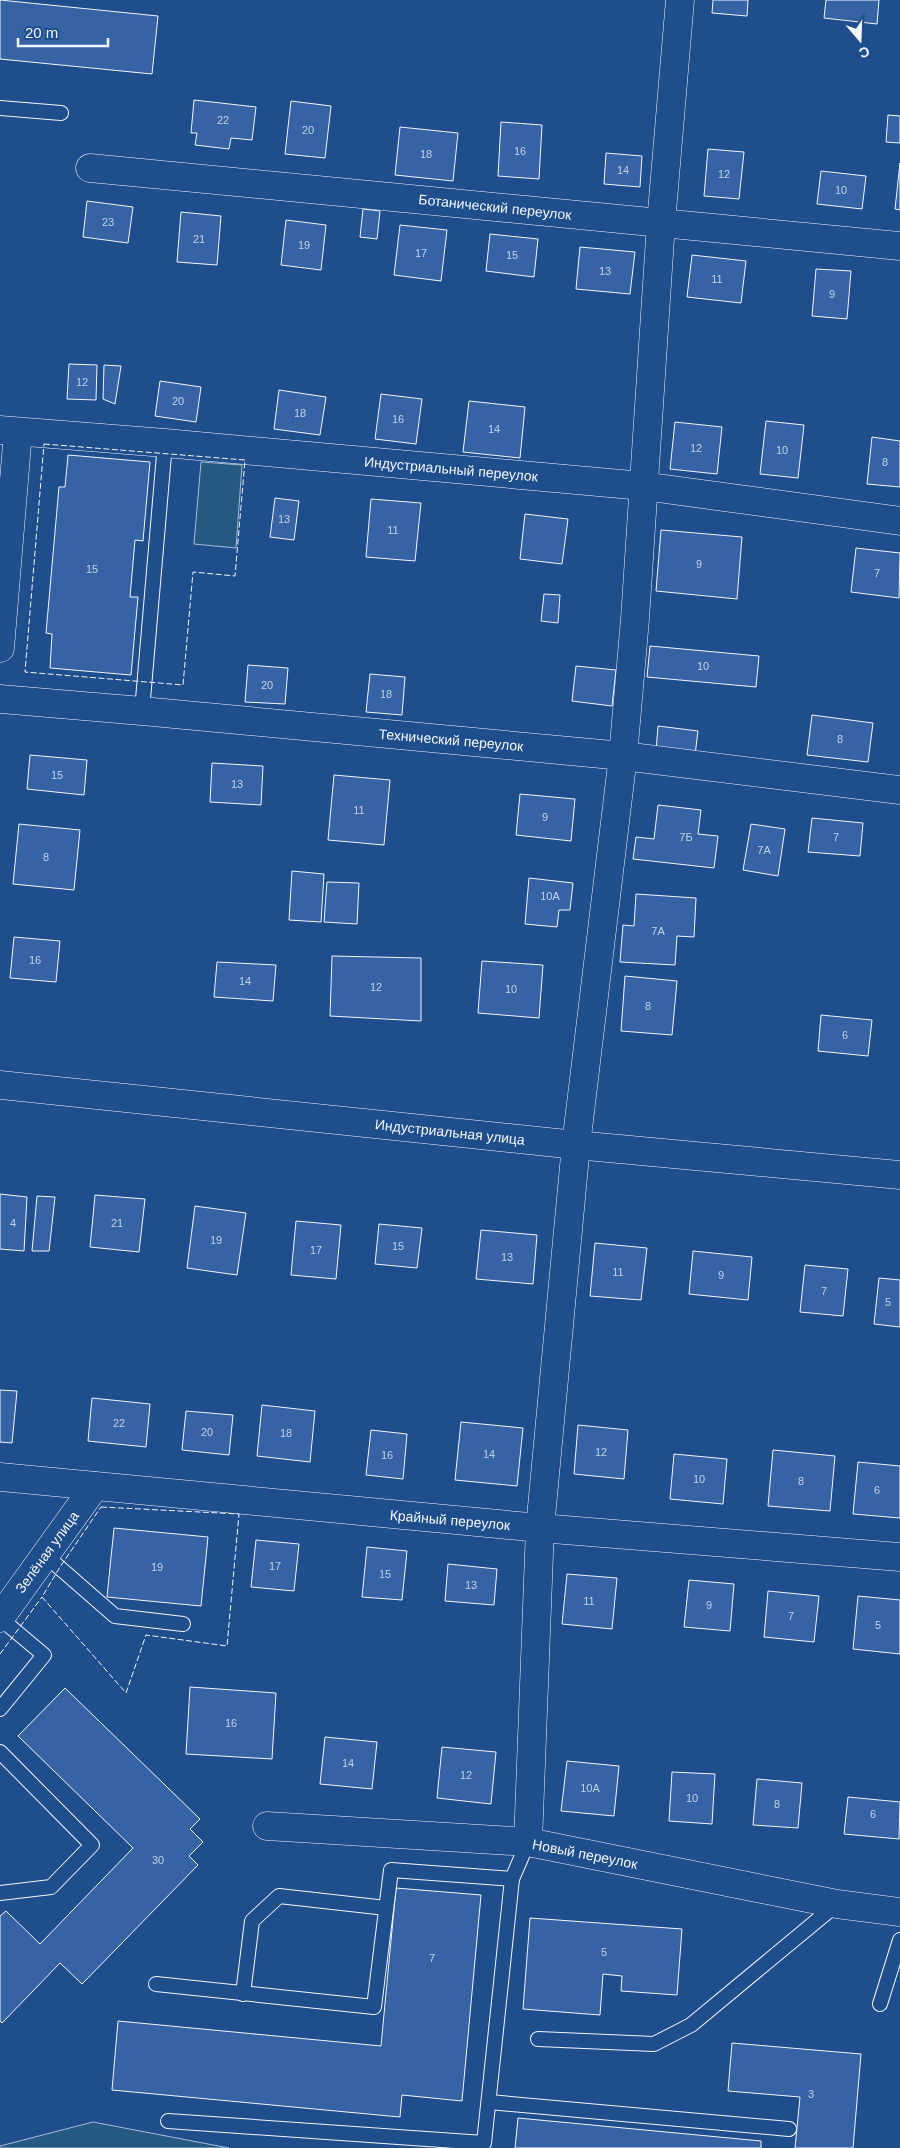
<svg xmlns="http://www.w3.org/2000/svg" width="900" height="2148" viewBox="0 0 900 2148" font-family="Arial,sans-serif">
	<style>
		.green { fill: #245a82; stroke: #a8bbd7 }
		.building { fill: #3563a3; stroke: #f2f6ff }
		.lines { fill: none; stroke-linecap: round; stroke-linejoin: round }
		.lane-casing { stroke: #f2f6ff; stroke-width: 16 }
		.street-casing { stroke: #f2f6ff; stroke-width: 29 }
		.lane { stroke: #1f4e8c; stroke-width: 14 }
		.street { stroke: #1f4e8c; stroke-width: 28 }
		.fence { stroke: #f2f6ff; stroke-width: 1; stroke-dasharray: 6 2.5; stroke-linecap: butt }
		.labels { text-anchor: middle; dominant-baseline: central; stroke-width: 4; stroke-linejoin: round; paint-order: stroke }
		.number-label { font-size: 11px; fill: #c3d1e8 }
		.street-label { font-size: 14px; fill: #f2f6ff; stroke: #1f4e8c }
	</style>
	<rect width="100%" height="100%" fill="#1f4e8c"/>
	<g class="green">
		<polygon points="201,462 242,465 236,548 194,544"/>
		<polygon points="93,2122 229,2148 0,2148 0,2146"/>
	</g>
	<g class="building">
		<polygon points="0,0 158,16 152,74 0,59"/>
		<polygon points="713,0 748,0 747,16 712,13"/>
		<polygon points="826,0 879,0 877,24 824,18"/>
		<polygon points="194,100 256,107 252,140 231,138 229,149 195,145 197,133 191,133"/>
		<polygon points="291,101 331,106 325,158 285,154"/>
		<polygon points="888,115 900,116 900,143 886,142"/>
		<polygon points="501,122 542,125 539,179 498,176"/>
		<polygon points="400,127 458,133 453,181 395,175"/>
		<polygon points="708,149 744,152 739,199 704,196"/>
		<polygon points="606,153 642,156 640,187 604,184"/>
		<polygon points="900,163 900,210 895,209"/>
		<polygon points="821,171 866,176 862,209 817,204"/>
		<polygon points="87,201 133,207 128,243 83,237"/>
		<polygon points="363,209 380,211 377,239 360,237"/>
		<polygon points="181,212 221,216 217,265 177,262"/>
		<polygon points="286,220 326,225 321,270 281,265"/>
		<polygon points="400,225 447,230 441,281 394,275"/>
		<polygon points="490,234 538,239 534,277 486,271"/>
		<polygon points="580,247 635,252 630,294 576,289"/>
		<polygon points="692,255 746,261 741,303 687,297"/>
		<polygon points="816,269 851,271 847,319 812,316"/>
		<polygon points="69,364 97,365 96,400 67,399"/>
		<polygon points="104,365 121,366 115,404 103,399"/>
		<polygon points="160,381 201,387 196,422 155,416"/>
		<polygon points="279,390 326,397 320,435 274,429"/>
		<polygon points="381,394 422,399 416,444 375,439"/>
		<polygon points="469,401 525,407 520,458 463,452"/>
		<polygon points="766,421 804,425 798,478 760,474"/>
		<polygon points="675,422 722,427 717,474 670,469"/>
		<polygon points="872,437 900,441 900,487 867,484"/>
		<polygon points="68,455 150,462 143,541 135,540 130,597 138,597 131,675 50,668 52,634 46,633 59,487 65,487"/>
		<polygon points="275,498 299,501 294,540 270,537"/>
		<polygon points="371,499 421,503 415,561 366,557"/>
		<polygon points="525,514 568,519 562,564 520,559"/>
		<polygon points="661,530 742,537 737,599 656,591"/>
		<polygon points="856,548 900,553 899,598 851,592"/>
		<polygon points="544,594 560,595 558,623 541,621"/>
		<polygon points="650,646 759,656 756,687 647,677"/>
		<polygon points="248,665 288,668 285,704 245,702"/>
		<polygon points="576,666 616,670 612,706 572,701"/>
		<polygon points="370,674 405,677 402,715 366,712"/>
		<polygon points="812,715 873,723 868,762 807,755"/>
		<polygon points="658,726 698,731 695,755 656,751"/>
		<polygon points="30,755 87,760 84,795 27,789"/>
		<polygon points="212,763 263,766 261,805 210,802"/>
		<polygon points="334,775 390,780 384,845 328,840"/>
		<polygon points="520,794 575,799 571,841 516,835"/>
		<polygon points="658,805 701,810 698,834 718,836 714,868 633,859 636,837 654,839"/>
		<polygon points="812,818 863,823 860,856 808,852"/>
		<polygon points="19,824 80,830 74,890 13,884"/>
		<polygon points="751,824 785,829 778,876 743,870"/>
		<polygon points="292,871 324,874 321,922 289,920"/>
		<polygon points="529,878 573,883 570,910 559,910 557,927 525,924"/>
		<polygon points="327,882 359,883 357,924 324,922"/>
		<polygon points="636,894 696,898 694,937 677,936 675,965 620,962 623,925 634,926"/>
		<polygon points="14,937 60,941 56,982 10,978"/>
		<polygon points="332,956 421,958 421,1021 330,1016"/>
		<polygon points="482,961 543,965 539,1018 478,1013"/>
		<polygon points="217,962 276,965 273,1001 214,997"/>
		<polygon points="625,976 677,981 672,1035 621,1031"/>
		<polygon points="821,1015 872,1020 868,1056 818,1051"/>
		<polygon points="0,1194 27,1197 24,1251 0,1249"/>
		<polygon points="95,1195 145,1199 139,1252 90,1247"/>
		<polygon points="37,1196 55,1197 49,1251 32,1251"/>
		<polygon points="195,1206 246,1213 237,1275 187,1268"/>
		<polygon points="296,1221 341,1225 336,1279 291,1275"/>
		<polygon points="379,1224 422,1228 417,1268 375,1264"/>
		<polygon points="481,1230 537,1235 533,1284 476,1279"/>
		<polygon points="595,1243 647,1248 641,1300 590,1296"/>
		<polygon points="693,1251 752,1257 748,1300 689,1294"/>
		<polygon points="805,1265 848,1269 843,1316 800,1312"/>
		<polygon points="879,1278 900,1280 900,1327 874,1324"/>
		<polygon points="0,1390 17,1391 12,1443 0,1442"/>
		<polygon points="92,1398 150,1404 146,1447 88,1441"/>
		<polygon points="262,1405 315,1411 310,1462 257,1456"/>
		<polygon points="186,1411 233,1415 229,1455 182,1450"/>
		<polygon points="461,1422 523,1428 517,1486 455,1480"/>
		<polygon points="578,1425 628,1430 624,1479 574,1474"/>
		<polygon points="371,1430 407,1434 403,1479 366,1475"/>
		<polygon points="773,1450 835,1456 830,1511 768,1506"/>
		<polygon points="674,1454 727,1459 723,1504 670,1499"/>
		<polygon points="858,1462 900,1466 900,1518 853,1514"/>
		<polygon points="114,1528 208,1537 201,1606 107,1597"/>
		<polygon points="256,1540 299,1544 294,1591 251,1587"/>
		<polygon points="367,1547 407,1551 402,1600 362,1597"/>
		<polygon points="448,1564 497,1569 494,1605 445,1601"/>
		<polygon points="567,1574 617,1578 612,1629 562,1624"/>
		<polygon points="689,1580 734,1584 730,1631 684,1627"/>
		<polygon points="768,1591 819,1596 814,1642 764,1637"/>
		<polygon points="858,1596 900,1600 900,1654 853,1649"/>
		<polygon points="190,1687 276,1693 272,1759 186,1754"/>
		<polygon points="65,1688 200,1819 190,1829 203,1842 189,1856 198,1865 82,1984 60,1963 2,2023 0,2021 0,1916 6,1911 40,1944 133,1848 18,1736"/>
		<polygon points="325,1737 377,1742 372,1789 320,1784"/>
		<polygon points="442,1747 496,1752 491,1804 437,1798"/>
		<polygon points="567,1761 619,1766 614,1816 561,1811"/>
		<polygon points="672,1772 715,1774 712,1824 669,1821"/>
		<polygon points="757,1779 802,1783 798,1828 753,1825"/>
		<polygon points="848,1797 900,1802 899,1839 844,1834"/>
		<polygon points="396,1888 481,1895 462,2101 402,2095 400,2117 112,2090 118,2021 381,2046"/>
		<polygon points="530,1918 682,1929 677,1995 621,1991 622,1976 603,1974 600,2015 523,2009"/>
		<polygon points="732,2043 861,2054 853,2148 795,2148 800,2097 728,2091"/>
		<polygon points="518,2118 761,2141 761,2148 515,2148"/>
	</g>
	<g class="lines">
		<defs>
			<g id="lane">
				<polyline points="0,108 61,113"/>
				<polyline points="142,711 165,443"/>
				<polyline points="45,1555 115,1616 183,1624"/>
				<polyline points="0,1709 44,1655 0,1618"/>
				<polyline points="0,1752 92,1845 51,1887 0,1893"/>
				<polyline points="156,1984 374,2007 391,1870 512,1879"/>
				<polyline points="243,1994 252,1921 279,1896 386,1908"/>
				<polyline points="880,2004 900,1940"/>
				<polyline points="538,2039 654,2044 691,2025 837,1904"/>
				<polyline points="489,2102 789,2129"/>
				<polyline points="168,2121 484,2143 512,1879 528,1842"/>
			</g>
			<g id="street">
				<polyline points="90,168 900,246"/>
				<polyline points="0,430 165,443 643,486 900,521"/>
				<polyline points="0,648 18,432"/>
				<polyline points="0,699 142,711 623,756 900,790"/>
				<polyline points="0,1085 576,1145 900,1175"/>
				<polyline points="0,1477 540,1528 900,1557"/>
				<polyline points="0,1618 95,1486"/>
				<polyline points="267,1826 528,1842 837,1904 900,1912"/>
				<polyline points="528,1842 540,1528 576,1145 623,756 635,619 661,223 680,0"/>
			</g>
		</defs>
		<use href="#lane" class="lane-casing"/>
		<use href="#street" class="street-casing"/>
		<use href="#lane" class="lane"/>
		<use href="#street" class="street"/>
		<g class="fence">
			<polygon points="44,444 245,460 235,576 193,572 183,685 25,672"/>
			<polygon points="101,1507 239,1514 227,1646 146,1635 126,1693 42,1597 60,1567"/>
			<polyline points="0,1654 42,1597"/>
		</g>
	</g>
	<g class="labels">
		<g class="number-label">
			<text x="223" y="120">22</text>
			<text x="308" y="130">20</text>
			<text x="520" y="151">16</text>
			<text x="426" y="154">18</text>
			<text x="623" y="170">14</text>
			<text x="724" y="174">12</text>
			<text x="841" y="190">10</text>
			<text x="108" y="222">23</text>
			<text x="199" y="239">21</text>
			<text x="304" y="245">19</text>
			<text x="421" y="253">17</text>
			<text x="512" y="255">15</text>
			<text x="605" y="271">13</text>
			<text x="717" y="279">11</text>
			<text x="832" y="294">9</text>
			<text x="82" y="382">12</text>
			<text x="178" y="401">20</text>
			<text x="300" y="413">18</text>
			<text x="398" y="419">16</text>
			<text x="494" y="429">14</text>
			<text x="696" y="448">12</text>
			<text x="782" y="450">10</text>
			<text x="885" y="462">8</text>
			<text x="284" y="519">13</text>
			<text x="393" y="530">11</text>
			<text x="699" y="564">9</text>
			<text x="92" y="569">15</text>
			<text x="877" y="573">7</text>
			<text x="703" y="666">10</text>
			<text x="267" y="685">20</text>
			<text x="386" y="694">18</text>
			<text x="840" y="739">8</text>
			<text x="57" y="775">15</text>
			<text x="237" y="784">13</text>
			<text x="359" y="810">11</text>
			<text x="545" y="817">9</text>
			<text x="686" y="837">7Б</text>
			<text x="836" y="837">7</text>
			<text x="764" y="850">7А</text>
			<text x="46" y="857">8</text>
			<text x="550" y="896">10А</text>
			<text x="658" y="931">7А</text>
			<text x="35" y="960">16</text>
			<text x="245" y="981">14</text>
			<text x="376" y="987">12</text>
			<text x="511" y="989">10</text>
			<text x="648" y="1006">8</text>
			<text x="845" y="1035">6</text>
			<text x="13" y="1223">4</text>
			<text x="117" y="1223">21</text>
			<text x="216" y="1240">19</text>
			<text x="398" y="1246">15</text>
			<text x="316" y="1250">17</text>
			<text x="507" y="1257">13</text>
			<text x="618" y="1272">11</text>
			<text x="721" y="1275">9</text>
			<text x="824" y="1291">7</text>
			<text x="888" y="1302">5</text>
			<text x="119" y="1423">22</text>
			<text x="207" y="1432">20</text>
			<text x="286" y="1433">18</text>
			<text x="601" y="1452">12</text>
			<text x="489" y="1454">14</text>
			<text x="387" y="1455">16</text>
			<text x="699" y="1479">10</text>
			<text x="801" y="1481">8</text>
			<text x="877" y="1490">6</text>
			<text x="275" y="1566">17</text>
			<text x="157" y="1567">19</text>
			<text x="385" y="1574">15</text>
			<text x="471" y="1585">13</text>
			<text x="589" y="1601">11</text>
			<text x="709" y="1605">9</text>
			<text x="791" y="1616">7</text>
			<text x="878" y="1625">5</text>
			<text x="231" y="1723">16</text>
			<text x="348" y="1763">14</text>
			<text x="466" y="1775">12</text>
			<text x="590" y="1788">10А</text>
			<text x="692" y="1798">10</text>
			<text x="777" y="1804">8</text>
			<text x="873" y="1814">6</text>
			<text x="158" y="1860">30</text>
			<text x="604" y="1952">5</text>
			<text x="432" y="1958">7</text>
			<text x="811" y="2094">3</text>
		</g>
		<g class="street-label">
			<text transform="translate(495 207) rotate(6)">Ботанический переулок</text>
			<text transform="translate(451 469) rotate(5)">Индустриальный переулок</text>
			<text transform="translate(451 740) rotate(5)">Технический переулок</text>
			<text transform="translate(450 1132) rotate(6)">Индустриальная улица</text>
			<text transform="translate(450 1520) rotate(5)">Крайный переулок</text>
			<text transform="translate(47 1552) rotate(-54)">Зелёная улица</text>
			<text transform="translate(585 1854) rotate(11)">Новый переулок</text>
		</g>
	</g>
	<g transform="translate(860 40) rotate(161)" stroke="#1f4e8c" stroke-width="4" paint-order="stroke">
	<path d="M0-4L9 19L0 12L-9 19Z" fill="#f2f6ff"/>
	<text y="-8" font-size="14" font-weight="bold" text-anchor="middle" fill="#f2f6ff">С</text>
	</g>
	<path d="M18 38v8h90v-8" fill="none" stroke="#f2f6ff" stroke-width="2.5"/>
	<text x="25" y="38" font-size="15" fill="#f2f6ff" stroke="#1f4e8c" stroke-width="4" paint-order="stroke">20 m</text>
</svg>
